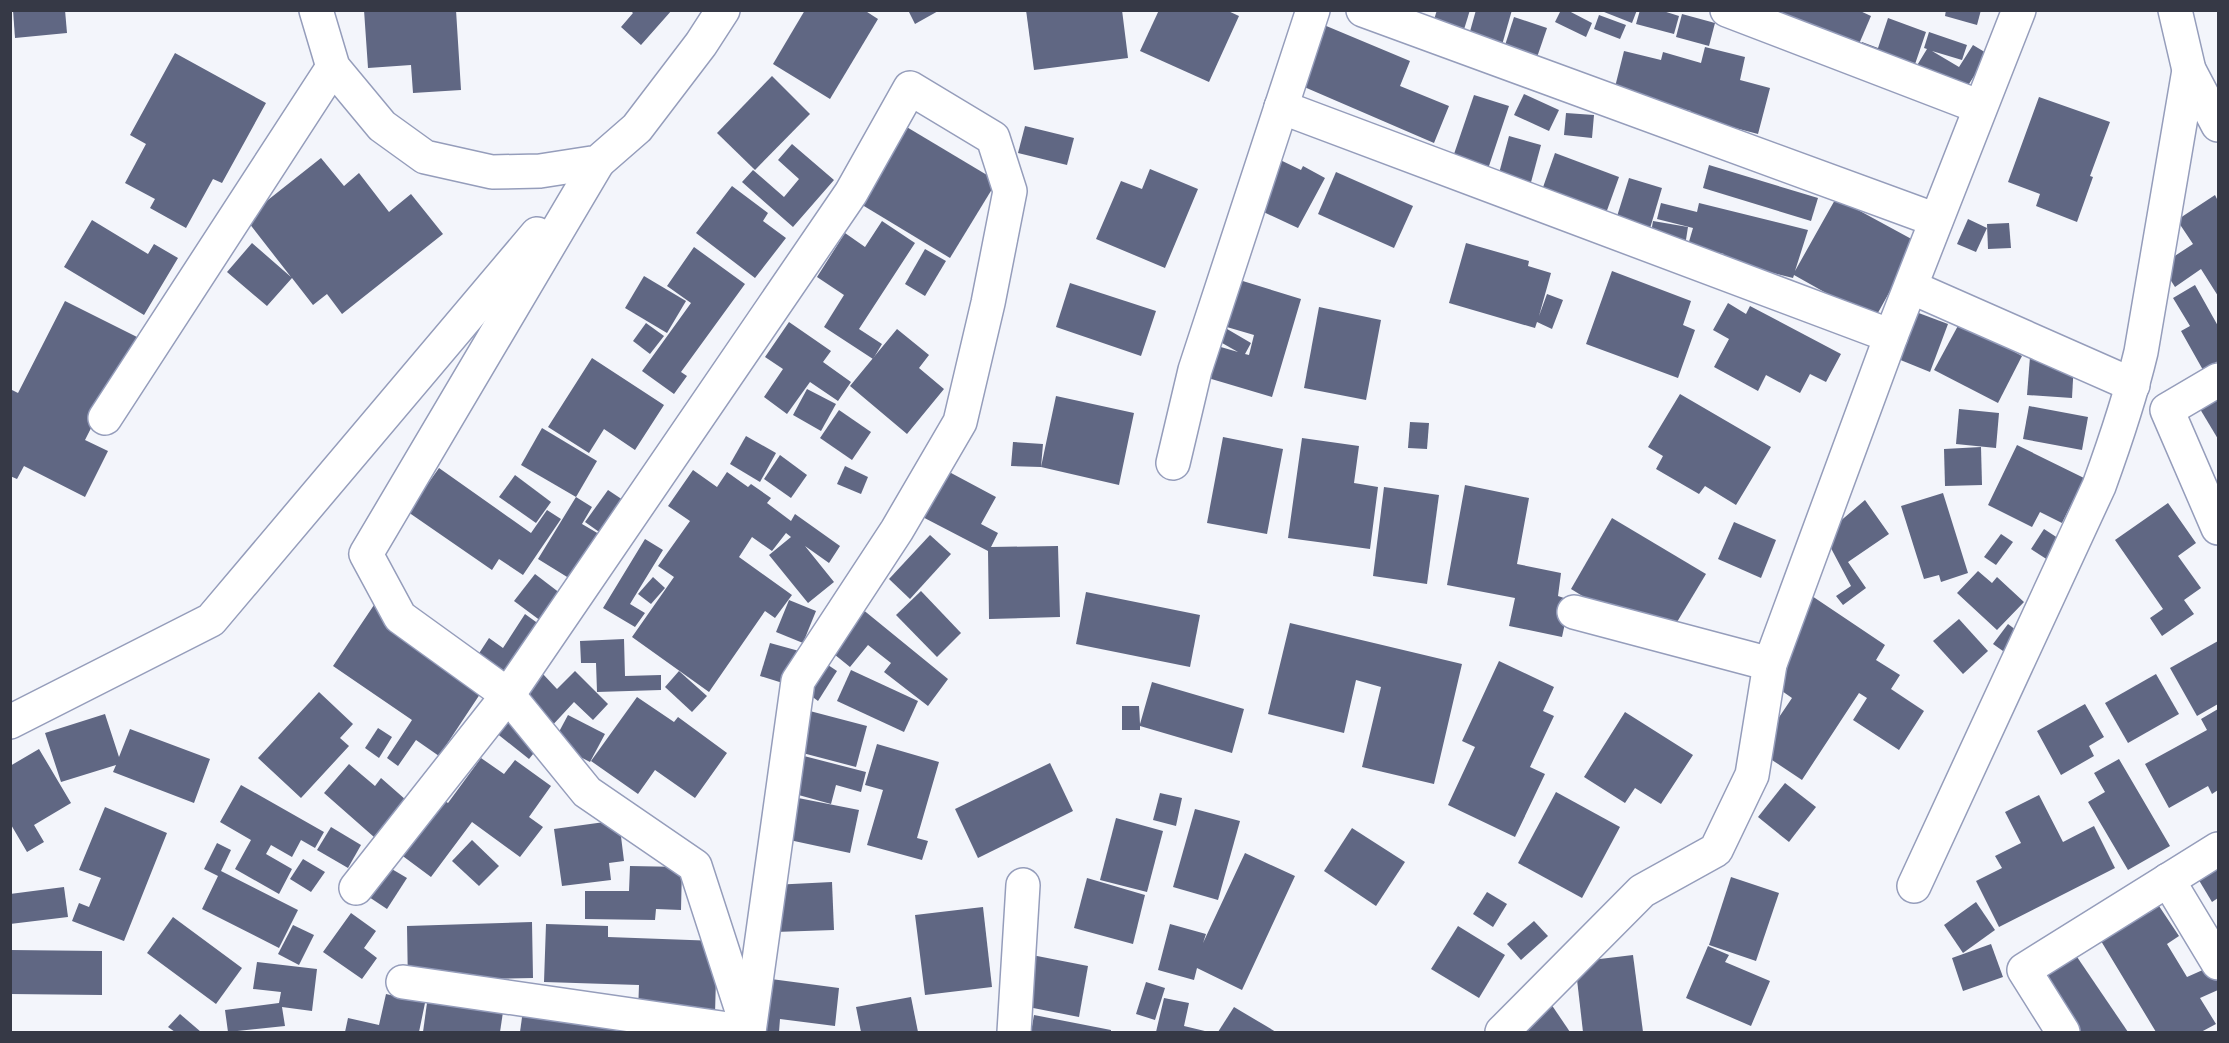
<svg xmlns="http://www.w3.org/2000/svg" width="2229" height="1043" viewBox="0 0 2229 1043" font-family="Cabin,sans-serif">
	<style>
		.building { fill: #606783 }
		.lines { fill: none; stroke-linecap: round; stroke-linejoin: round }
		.minor-casing { stroke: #959dbb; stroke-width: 36 }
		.major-casing { stroke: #959dbb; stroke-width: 36 }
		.minor { stroke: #fff; stroke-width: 33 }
		.major { stroke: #fff; stroke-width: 33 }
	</style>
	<rect width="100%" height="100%" fill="#f3f5fb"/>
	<g class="building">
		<polygon points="13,10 65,10 67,33 15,38"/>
		<polygon points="364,10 456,10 461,90 413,93 411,65 368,68"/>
		<polygon points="630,10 672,10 641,45 621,27 633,13"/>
		<polygon points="805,10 864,10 878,19 830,99 773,64"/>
		<polygon points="908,10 940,10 915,24"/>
		<polygon points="1026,10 1122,10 1128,58 1034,70"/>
		<polygon points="1159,10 1226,10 1239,16 1209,82 1140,51"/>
		<polygon points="1437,10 1470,10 1462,36 1432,26"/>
		<polygon points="1476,10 1512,10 1500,52 1467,42"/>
		<polygon points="1561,10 1567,10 1592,23 1586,37 1555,22"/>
		<polygon points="1599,10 1637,10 1632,23"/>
		<polygon points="1640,10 1660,10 1679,16 1674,34 1636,24"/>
		<polygon points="1775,10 1858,10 1871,16 1853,58 1770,21"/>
		<polygon points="1946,10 1981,10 1977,25 1945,16"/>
		<polygon points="1682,14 1715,23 1709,46 1676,37"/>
		<polygon points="1599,15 1626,25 1620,39 1594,29"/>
		<polygon points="1514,17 1547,28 1533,69 1501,58"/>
		<polygon points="1888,18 1926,32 1912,73 1859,54 1862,42 1878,48"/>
		<polygon points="1312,20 1410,61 1400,86 1449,106 1434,143 1295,83"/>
		<polygon points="1929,32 1967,45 1962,60 1932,51 1959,67 1973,45 1988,54 1962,95 1916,67 1927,49 1924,48"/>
		<polygon points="1705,47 1745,57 1740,80 1770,88 1758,134 1690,116 1691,111 1614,91 1624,51 1661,60 1663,52 1701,63"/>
		<polygon points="175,53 266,103 222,183 213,179 186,228 150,208 155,199 125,183 146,144 130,135"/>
		<polygon points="772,76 810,114 755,170 717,133"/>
		<polygon points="1524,94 1559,110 1549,131 1514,115"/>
		<polygon points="1474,95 1509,106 1488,169 1453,157"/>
		<polygon points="2039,97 2110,122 2090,176 2093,177 2077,222 2036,206 2040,194 2008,182"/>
		<polygon points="1566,113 1594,115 1592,138 1564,135"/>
		<polygon points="905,126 997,181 950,258 859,203"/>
		<polygon points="1025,126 1074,138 1067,165 1018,153"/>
		<polygon points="1509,136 1541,145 1530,186 1498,177"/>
		<polygon points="792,144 834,180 793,227 742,182 753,170 784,197 799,179 778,160"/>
		<polygon points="1555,153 1619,177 1605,216 1541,193"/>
		<polygon points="1274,157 1301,170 1303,166 1325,178 1298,228 1255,208"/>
		<polygon points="321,158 344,186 359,173 389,212 411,194 443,234 342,314 327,294 313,305 292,278 267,306 227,272 252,243 291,277 245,218"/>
		<polygon points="1709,165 1818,198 1811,221 1703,188"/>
		<polygon points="1150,169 1198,189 1165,268 1096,239 1121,181 1142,189"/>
		<polygon points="1336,172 1413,206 1394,248 1318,214"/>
		<polygon points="1629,178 1662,188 1648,235 1614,226"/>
		<polygon points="732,186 768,213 763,221 786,238 755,278 696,233"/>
		<polygon points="2215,195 2218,201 2218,296 2201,269 2175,287 2161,265 2193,244 2177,220"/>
		<polygon points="1836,198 1917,242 1874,320 1794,275 1793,278 1722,260 1724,254 1688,245 1693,228 1657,219 1661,203 1697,212 1699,203 1808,230 1795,271"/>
		<polygon points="1968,219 1987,228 1976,252 1957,244"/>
		<polygon points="92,220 148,254 154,244 178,258 144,315 64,267"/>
		<polygon points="882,221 915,243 859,329 882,344 873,359 824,327 844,295 817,277 845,233 865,247"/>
		<polygon points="1653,221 1688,227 1685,246 1650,239"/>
		<polygon points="2009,223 2011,248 1988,249 1987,224"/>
		<polygon points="1466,243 1529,261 1528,266 1551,273 1539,316 1547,294 1563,300 1552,329 1537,322 1535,328 1449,303"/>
		<polygon points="694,247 745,284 681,372 687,376 674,394 642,371 691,303 667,286"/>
		<polygon points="925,249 946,261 925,296 905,284"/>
		<polygon points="1612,271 1691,301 1683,325 1695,330 1678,378 1586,344"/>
		<polygon points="644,276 686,301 667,333 625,308"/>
		<polygon points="1233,278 1301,299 1272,397 1198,375 1207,343 1238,352 1215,339 1222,326 1251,343 1245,354 1249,355 1254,335 1220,325"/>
		<polygon points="1070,283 1156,311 1141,356 1056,327"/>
		<polygon points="2195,285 2218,326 2218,361 2203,370 2181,331 2190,326 2173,298"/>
		<polygon points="65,301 137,337 85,440 108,451 85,497 24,466 17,479 10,476 10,389 18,393"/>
		<polygon points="1728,303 1746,314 1750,306 1841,354 1826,382 1810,374 1800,393 1766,375 1758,391 1714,367 1729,339 1713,330"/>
		<polygon points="1319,307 1381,320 1366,400 1304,388"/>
		<polygon points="1916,312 1948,324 1930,372 1898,359"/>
		<polygon points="789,322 831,351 823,362 851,382 838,401 810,382 787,414 764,397 783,369 765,357"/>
		<polygon points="1960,322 2022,356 1998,403 1934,370"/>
		<polygon points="646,323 664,336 650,354 633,341"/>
		<polygon points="897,329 929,355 919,368 944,389 907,434 850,386"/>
		<polygon points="2030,357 2074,361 2072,398 2027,395"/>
		<polygon points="592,358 664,405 635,450 604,429 589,453 548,427"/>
		<polygon points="2218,384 2218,439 2194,399"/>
		<polygon points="807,389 836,404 821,431 793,415"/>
		<polygon points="1680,394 1771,447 1736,505 1705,486 1699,494 1656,469 1663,456 1648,447"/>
		<polygon points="1056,396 1134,413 1119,485 1041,467 1011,466 1013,442 1043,444 1041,467"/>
		<polygon points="2029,406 2088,417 2082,450 2023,439"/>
		<polygon points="1959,409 1999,413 1996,448 1956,444"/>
		<polygon points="839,410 871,432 852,460 820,438"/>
		<polygon points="1410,422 1429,423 1427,449 1408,448"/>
		<polygon points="542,428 597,461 576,497 521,465"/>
		<polygon points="746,436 776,453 760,482 730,464"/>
		<polygon points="1223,437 1283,449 1267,534 1207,523"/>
		<polygon points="1302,438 1359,446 1354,483 1378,487 1370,549 1288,538"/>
		<polygon points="2017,445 2084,478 2062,523 2040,512 2032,527 1988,505"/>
		<polygon points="1981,447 1982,485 1945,486 1944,449"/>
		<polygon points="780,455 807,475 791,498 764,479"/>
		<polygon points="845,466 868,477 861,494 837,484"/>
		<polygon points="938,466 996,497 981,524 998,533 991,547 1058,546 1060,617 989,619 988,551 913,512"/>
		<polygon points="439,468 531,533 547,510 561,519 523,575 499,559 492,570 408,512"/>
		<polygon points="693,470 717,487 727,472 748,487 751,484 771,498 767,503 791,521 795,514 840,546 829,563 805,546 834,582 808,603 769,555 791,537 786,533 772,551 752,537 739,557 792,595 775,618 765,611 709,692 632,637 674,577 658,566 690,521 668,506"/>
		<polygon points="515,475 551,502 536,523 499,497"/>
		<polygon points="1465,485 1529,498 1517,564 1561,573 1558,596 1570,600 1562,637 1509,626 1515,598 1447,585"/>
		<polygon points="1384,487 1439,495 1427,584 1373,576"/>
		<polygon points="608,490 626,502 602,534 585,522"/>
		<polygon points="1943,493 1968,573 1941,582 1939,575 1924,579 1901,506"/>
		<polygon points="576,497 592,507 582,524 599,534 572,580 538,559"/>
		<polygon points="1865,500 1889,534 1848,562 1866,588 1843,605 1836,596 1851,586 1824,535"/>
		<polygon points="2168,503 2196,543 2178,556 2201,588 2184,600 2194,614 2162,636 2150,618 2163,609 2115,540"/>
		<polygon points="1612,518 1706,574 1671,632 1635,628 1571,589"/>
		<polygon points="1734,522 1776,540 1761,578 1718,559"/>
		<polygon points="2044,529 2064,542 2051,562 2031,549"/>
		<polygon points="2001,534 2013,542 1996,565 1984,557"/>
		<polygon points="930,535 951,554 910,599 889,579"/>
		<polygon points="645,539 663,550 630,604 645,613 635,627 603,608"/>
		<polygon points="1978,571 1992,583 1997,577 2024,602 1997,630 1957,593"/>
		<polygon points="535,574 569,600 549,627 514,601"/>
		<polygon points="653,577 665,588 651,604 638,594"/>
		<polygon points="921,591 961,633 937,657 896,615"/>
		<polygon points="1086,592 1200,615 1190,667 1076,644"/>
		<polygon points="1809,594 1885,645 1876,660 1900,675 1891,689 1924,711 1899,750 1853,720 1867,698 1859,693 1802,780 1757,750 1792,698 1769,682 1797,640 1784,632"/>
		<polygon points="789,600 816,611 803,643 776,632"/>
		<polygon points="856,604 948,679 928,706 884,672 891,663 868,645 850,667 824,646"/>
		<polygon points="374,605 488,682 439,756 416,740 398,766 387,758 412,720 333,666"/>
		<polygon points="525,614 543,627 509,680 476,658 489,638 503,648"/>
		<polygon points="1959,619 1988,651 1963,674 1933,641"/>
		<polygon points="1290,623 1462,664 1434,784 1362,767 1381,687 1356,680 1344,733 1268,714"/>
		<polygon points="2008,624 2028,639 2013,658 1993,644"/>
		<polygon points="624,639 625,676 661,675 661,690 597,692 596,663 581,663 580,641"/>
		<polygon points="2218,641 2218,704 2197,716 2170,668"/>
		<polygon points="770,643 799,651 789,685 760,676"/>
		<polygon points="1499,661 1554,687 1543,711 1554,716 1530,767 1545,774 1515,837 1448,805 1475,747 1462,741"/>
		<polygon points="825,663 837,671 818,701 806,692"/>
		<polygon points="851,670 918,701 904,732 837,701"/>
		<polygon points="575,671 608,704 593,720 574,702 549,729 518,698 542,673 557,689"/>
		<polygon points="679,671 707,696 692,712 665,687"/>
		<polygon points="2156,674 2179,714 2128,743 2105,703"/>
		<polygon points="1152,682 1244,709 1232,753 1140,726 1140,730 1122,730 1122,706 1139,706 1140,724"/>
		<polygon points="319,692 353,724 340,738 349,746 301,798 258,758"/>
		<polygon points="637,697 674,722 678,717 727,753 695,798 655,770 638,794 591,761"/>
		<polygon points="2085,704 2104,737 2089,746 2094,756 2061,775 2037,731"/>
		<polygon points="2218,709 2218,790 2212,794 2208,786 2169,808 2145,764 2207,730 2201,719"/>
		<polygon points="806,710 867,726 856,767 795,751"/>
		<polygon points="1625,712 1693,755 1661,804 1635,788 1625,803 1584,777"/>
		<polygon points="105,714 119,757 130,729 210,759 194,803 113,772 116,765 61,782 45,733"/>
		<polygon points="568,715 605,734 590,762 553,743"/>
		<polygon points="508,716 542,743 529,759 495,732"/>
		<polygon points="378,728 392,737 379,758 365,748"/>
		<polygon points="877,744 939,762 917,838 928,841 922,860 867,845 883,790 865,785"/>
		<polygon points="39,749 71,803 34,825 44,842 27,852 10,823 10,766"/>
		<polygon points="804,756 866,772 861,792 836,785 831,804 795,794"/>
		<polygon points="481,758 504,774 515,760 551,786 529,817 543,827 520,857 472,822 431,877 396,851 437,796 448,803"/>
		<polygon points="2119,759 2170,846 2128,870 2088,802 2105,792 2094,773"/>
		<polygon points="1050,763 1073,811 978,858 955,809"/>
		<polygon points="349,764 375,786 381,778 406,800 374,837 324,793"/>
		<polygon points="1785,783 1816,807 1789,842 1758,817"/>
		<polygon points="241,785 324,832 315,848 301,840 292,857 271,845 266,854 292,869 279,894 235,869 251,840 220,822"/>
		<polygon points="1556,792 1620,827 1582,898 1518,863"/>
		<polygon points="1160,793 1182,798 1176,826 1153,820"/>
		<polygon points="2039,795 2063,842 2094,826 2115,868 1999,927 1976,881 2002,868 1995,856 2021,843 2005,812"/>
		<polygon points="788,796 859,810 850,853 780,838"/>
		<polygon points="105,807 167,833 124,941 72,921 79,903 89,907 101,878 79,870"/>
		<polygon points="1195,809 1240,821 1218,900 1173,887"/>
		<polygon points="1116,818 1163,831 1147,892 1100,880"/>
		<polygon points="619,820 624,861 609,863 611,880 562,886 554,829"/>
		<polygon points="331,827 361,845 348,868 317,850"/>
		<polygon points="1352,828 1405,862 1376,906 1324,871"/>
		<polygon points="472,840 499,866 479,886 452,861"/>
		<polygon points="217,843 231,850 221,871 298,910 279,948 202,909 218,876 204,869"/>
		<polygon points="1245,853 1295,876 1242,990 1197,968 1194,980 1158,970 1170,924 1206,934 1203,943"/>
		<polygon points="2218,857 2218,898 2212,902 2194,872"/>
		<polygon points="303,859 325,872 311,892 290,879"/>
		<polygon points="385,865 407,878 387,909 366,895"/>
		<polygon points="630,866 682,867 681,910 656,909 655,920 585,919 585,891 629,891"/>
		<polygon points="1731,877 1779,893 1756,961 1709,945"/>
		<polygon points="1087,878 1145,895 1133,944 1074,928"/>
		<polygon points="832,882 834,930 775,932 772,885"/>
		<polygon points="64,887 68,917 10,924 10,894"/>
		<polygon points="1487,892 1507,904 1493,927 1473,914"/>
		<polygon points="1976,902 1995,930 1963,953 1944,925"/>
		<polygon points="2159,906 2179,936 2167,944 2187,977 2214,965 2218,975 2218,990 2200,998 2216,1024 2201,1032 2156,1032 2098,936 2145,908 2149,913"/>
		<polygon points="983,907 992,987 925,995 915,915"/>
		<polygon points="351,913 376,931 364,948 377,958 362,979 323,952"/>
		<polygon points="173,917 242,968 216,1004 147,953"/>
		<polygon points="1534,921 1548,936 1521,960 1507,944"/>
		<polygon points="532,922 533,978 437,980 408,987 407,926"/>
		<polygon points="546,924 608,926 608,937 717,941 715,1014 638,1012 639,985 544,982"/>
		<polygon points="293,925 314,935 299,965 278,954"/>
		<polygon points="1458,926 1505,955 1479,998 1431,969"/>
		<polygon points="1991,944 2003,977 1963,991 1952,958"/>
		<polygon points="1708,946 1729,955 1725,962 1770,981 1751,1026 1686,998"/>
		<polygon points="10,950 102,951 102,995 10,994"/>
		<polygon points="2073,951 2128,1032 2077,1032 2038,974"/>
		<polygon points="1032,955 1088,966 1079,1017 1023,1006"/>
		<polygon points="1633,955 1643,1032 1583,1032 1575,962"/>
		<polygon points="257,962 317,969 312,1011 282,1007 285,1026 228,1032 225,1010 279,1003 281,992 253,989"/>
		<polygon points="771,979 839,988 835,1026 780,1019 779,1032 764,1032"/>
		<polygon points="1146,982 1165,988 1155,1020 1136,1014"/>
		<polygon points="386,994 425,1003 419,1032 345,1032 348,1018 379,1025"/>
		<polygon points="911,997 918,1032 861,1032 856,1007"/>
		<polygon points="1164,998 1189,1003 1184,1026 1209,1032 1156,1032"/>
		<polygon points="1549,1001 1570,1032 1525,1032 1518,1022"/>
		<polygon points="427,1003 503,1012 500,1032 423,1032"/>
		<polygon points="1234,1007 1276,1032 1218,1032"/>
		<polygon points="523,1010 631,1024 630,1032 520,1032"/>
		<polygon points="180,1014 201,1032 175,1032 168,1027"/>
		<polygon points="1034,1015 1111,1030 1111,1032 1031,1032"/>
	</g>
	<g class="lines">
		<defs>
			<g id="minor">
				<polyline points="1363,10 1936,220"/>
				<polyline points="1727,10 1980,107"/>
				<polyline points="2175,10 2189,70 2218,125"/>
				<polyline points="1281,107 1891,336"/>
				<polyline points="598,162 366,554 400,617 508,695 587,792 695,866 746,1023"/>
				<polyline points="1911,287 2133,385"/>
				<polyline points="2218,380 2167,410 2218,528"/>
				<polyline points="105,418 333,67"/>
				<polyline points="1173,463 1195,370 1313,10"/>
				<polyline points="1574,612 1770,664"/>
				<polyline points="10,722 211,620 537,234"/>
				<polyline points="2168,880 2218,963"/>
				<path d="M1914 886 2099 486C2115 442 2130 398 2141 352L2189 70"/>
				<polyline points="356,888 508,695 851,193 910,88 993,138 1010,191 988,303 960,422 897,530 798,681 749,1032 403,982"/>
				<polyline points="1014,1032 1023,885"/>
				<polyline points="1502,1032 1642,891 1716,850 1752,775 1770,664 1891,336 2019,10"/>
				<polyline points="2063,1032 2024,970 2218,849"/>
			</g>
			<polyline id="major" points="316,10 333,67 382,126 425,157 492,172 540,171 598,162 637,128 701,44 723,10"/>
		</defs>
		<use href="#minor" class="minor-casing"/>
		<use href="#major" class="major-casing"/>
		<use href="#minor" class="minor"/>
		<use href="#major" class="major"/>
	</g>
	<rect width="2229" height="1043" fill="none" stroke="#363946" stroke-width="24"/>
</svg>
